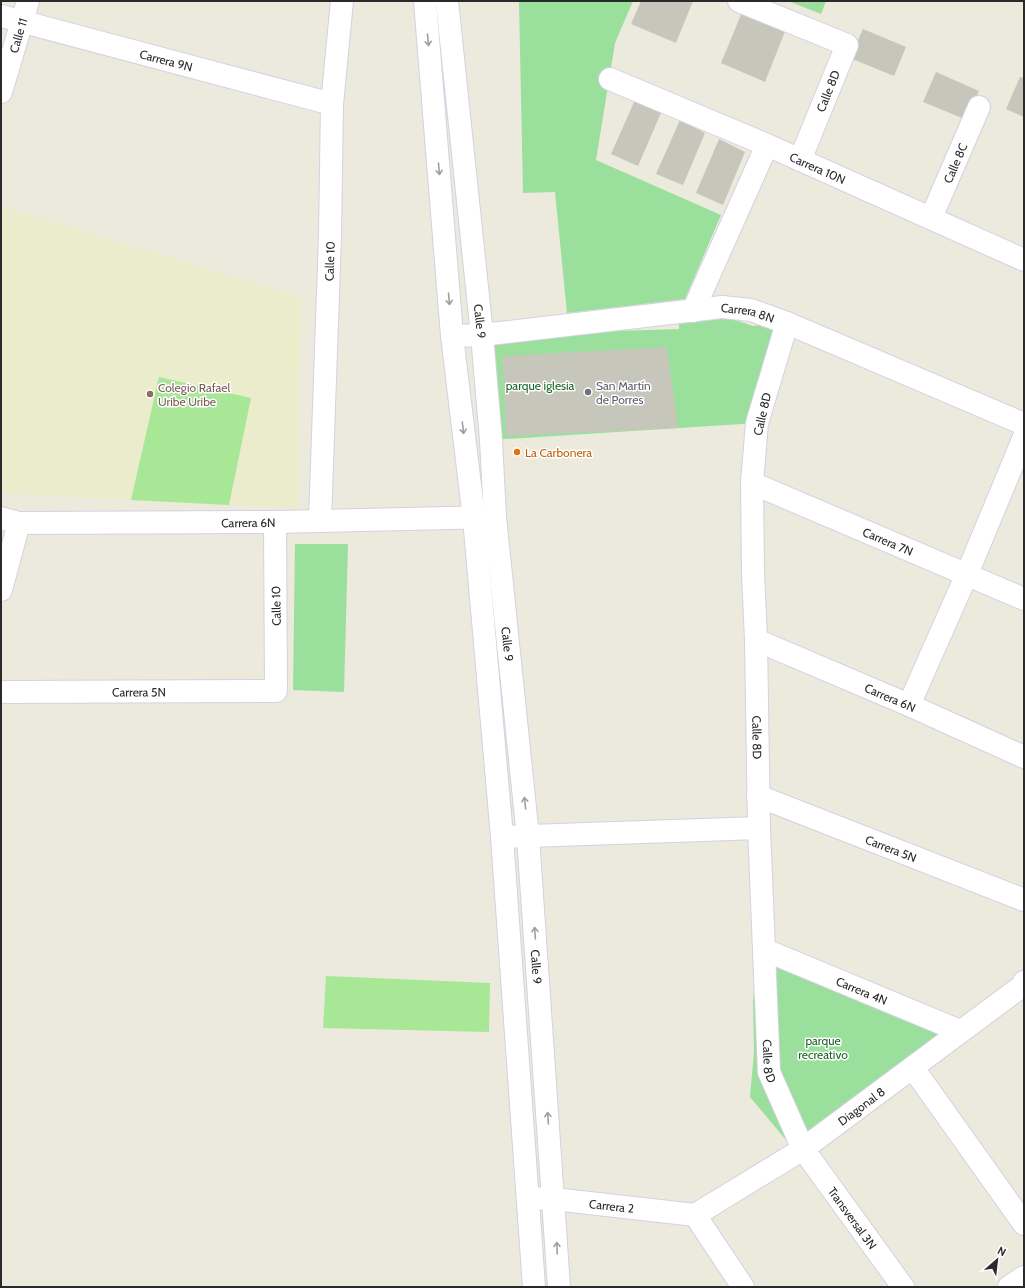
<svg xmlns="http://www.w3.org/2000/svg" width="1025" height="1288" viewBox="0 0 1025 1288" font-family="Cabin,sans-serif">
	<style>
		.education { fill: #ebeccc }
		.green { fill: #9ae09c }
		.pitch { fill: #a7e796 }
		.building { fill: #c7c6bb }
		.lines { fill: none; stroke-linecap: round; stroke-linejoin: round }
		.minor-casing { stroke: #d4d1e2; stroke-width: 24 }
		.tertiary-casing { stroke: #d4d1e2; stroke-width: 24 }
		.minor { stroke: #fff; stroke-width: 22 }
		.tertiary { stroke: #fff; stroke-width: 22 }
		.oneway { stroke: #9f9f9f }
		.worship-dot { fill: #6b7280; stroke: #fff; stroke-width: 1.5 }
		.education-dot { fill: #8d6e63; stroke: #fff; stroke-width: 1.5 }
		.food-dot { fill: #e8710a; stroke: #fff; stroke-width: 1.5 }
		.labels { text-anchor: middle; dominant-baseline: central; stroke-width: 3; stroke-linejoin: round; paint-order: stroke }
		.street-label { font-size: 12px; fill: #2a2a2a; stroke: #fff }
		.park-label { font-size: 12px; fill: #1c6427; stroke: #fff }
		.worship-label { font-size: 12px; fill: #5b616d; stroke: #fff; text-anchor: start }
		.education-label { font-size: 12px; fill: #785e54; stroke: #fff; text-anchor: start }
		.food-label { font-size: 12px; fill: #c56008; stroke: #fff; text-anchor: start }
	</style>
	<rect width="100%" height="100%" fill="#ebeadc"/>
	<polygon class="education" points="1,206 301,297 298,508 14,494 1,490"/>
	<g class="green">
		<polygon points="519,1 633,1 615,43 596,160 721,215 685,299 567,313 555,192 523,193"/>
		<polygon points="788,1 826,1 821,14"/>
		<polygon points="729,318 753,326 787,323 757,423 491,440 482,335 679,329 679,324"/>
		<polygon points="295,544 348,544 344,692 293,690"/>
		<polygon points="758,958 960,1031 796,1152 750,1097 754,1052 753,1001"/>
	</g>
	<g class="pitch">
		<polygon points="159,377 251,398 229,505 131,500"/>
		<polygon points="326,976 490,983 489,1032 323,1028"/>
	</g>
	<g class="building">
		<polygon points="641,1 693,1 676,43 631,24"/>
		<polygon points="743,10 786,29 765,82 721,63"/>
		<polygon points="863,29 906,47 894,76 850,58"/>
		<polygon points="936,72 979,91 967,120 923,102"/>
		<polygon points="1020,77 1024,78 1024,117 1006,109"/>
		<polygon points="635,100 661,113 638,166 611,154"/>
		<polygon points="680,120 705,133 683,185 656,174"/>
		<polygon points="719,139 745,152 723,205 696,193"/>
		<polygon points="667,347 678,428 506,436 502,356"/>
	</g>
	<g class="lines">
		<defs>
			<g id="minor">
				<polyline points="739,1 847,45 800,160"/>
				<path id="s1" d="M1 16 332 104"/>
				<path id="s2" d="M610 79 767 145 1024 260"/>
				<path id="s3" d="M1 92 28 1"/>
				<path id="s4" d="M931 218 979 107"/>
				<polyline points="693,311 767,145"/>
				<path id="s5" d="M787 323 757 423 752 483 753 573 756 640 759 828 769 1072 803 1149 903 1287"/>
				<path id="s6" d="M452 336 482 335 722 307 751 310 787 323 1024 424"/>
				<path id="s7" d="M752 483 1024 599"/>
				<path id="s8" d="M1 518 19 523 275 522 493 517"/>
				<path id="s9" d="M320 521 330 236 332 104 342 1"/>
				<polyline points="1,590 19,523"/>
				<path id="s10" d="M756 640 909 705 1024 757"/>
				<path id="s11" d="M1 692 276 691 275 522"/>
				<polyline points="909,705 967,574 1024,437"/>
				<path id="s12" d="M758 796 1024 900"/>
				<polyline points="502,837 759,828"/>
				<path id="s13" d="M765 950 960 1031"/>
				<polyline points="913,1068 1024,1224"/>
				<path id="s14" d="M529 1198 554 1199 695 1215"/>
				<path id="s15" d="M695 1215 803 1149 1022 986 1024 982"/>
				<polyline points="695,1215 743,1287"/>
				<polyline points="1009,1287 1024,1277"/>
			</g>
			<g id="tertiary">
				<polyline points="425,1 452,336 474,518 502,837 534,1287"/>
				<path id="s16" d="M447 1 482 335 491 440 495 517 528 837 559 1287"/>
			</g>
		</defs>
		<use href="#minor" class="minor-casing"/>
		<use href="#tertiary" class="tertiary-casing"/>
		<use href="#minor" class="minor"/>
		<use href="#tertiary" class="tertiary"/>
	</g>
	<defs><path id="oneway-shaft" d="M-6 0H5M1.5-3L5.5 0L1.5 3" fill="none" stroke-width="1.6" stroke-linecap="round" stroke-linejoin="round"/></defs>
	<g class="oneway">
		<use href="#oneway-shaft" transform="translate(428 40) rotate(85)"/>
		<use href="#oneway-shaft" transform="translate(439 169) rotate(85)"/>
		<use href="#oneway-shaft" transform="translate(449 299) rotate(85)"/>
		<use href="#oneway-shaft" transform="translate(463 428) rotate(83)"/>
		<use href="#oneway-shaft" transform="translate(525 803) rotate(-96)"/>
		<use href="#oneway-shaft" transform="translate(535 933) rotate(-94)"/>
		<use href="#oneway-shaft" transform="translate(548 1118) rotate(-94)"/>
		<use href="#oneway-shaft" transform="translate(557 1248) rotate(-93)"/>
	</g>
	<circle class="worship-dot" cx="588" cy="392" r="4"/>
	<circle class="education-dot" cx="150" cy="394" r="4"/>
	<circle class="food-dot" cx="517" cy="452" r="4"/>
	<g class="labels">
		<g class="street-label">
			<text stroke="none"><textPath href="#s3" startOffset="59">Calle 11</textPath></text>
			<text stroke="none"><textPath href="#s1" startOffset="171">Carrera 9N</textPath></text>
			<text transform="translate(828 91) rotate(-68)">Calle 8D</text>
			<text stroke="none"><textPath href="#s4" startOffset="60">Calle 8C</textPath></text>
			<text stroke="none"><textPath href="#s2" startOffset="226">Carrera 10N</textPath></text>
			<text stroke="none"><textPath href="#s9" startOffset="260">Calle 10</textPath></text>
			<text stroke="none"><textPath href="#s6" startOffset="298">Carrera 8N</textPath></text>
			<text stroke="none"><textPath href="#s16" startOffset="322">Calle 9</textPath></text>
			<text transform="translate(762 414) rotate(-77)">Calle 8D</text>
			<text stroke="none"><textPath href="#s8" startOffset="248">Carrera 6N</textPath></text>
			<text stroke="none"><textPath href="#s7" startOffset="148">Carrera 7N</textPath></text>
			<text transform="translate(276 606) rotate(-91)">Calle 10</text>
			<text stroke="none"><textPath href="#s16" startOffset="646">Calle 9</textPath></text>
			<text stroke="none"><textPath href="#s11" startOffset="138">Carrera 5N</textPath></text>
			<text stroke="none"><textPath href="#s10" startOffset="146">Carrera 6N</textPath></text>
			<text stroke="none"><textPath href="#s5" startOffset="419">Calle 8D</textPath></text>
			<text stroke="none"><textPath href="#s12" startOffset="143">Carrera 5N</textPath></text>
			<text stroke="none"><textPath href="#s16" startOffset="970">Calle 9</textPath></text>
			<text stroke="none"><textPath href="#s13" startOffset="105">Carrera 4N</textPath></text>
			<text stroke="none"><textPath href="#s5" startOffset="743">Calle 8D</textPath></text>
			<text stroke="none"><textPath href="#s15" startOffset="199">Diagonal 8</textPath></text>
			<text stroke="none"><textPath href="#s14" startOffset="83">Carrera 2</textPath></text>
			<text stroke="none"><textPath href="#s5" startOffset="923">Transversal 3N</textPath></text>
		</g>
		<g class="park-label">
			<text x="540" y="385">parque iglesia</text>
			<text x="823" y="1040">parque<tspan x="823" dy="14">recreativo</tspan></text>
		</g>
		<g class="worship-label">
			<text x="596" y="385">San Martín<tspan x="596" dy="14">de Porres</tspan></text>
		</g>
		<g class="education-label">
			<text x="158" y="387">Colegio Rafael<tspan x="158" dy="14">Uribe Uribe</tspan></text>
		</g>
		<g class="food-label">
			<text x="525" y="452">La Carbonera</text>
		</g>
	</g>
	<rect width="1025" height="1288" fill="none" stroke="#2a2a2a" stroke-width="4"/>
	<g transform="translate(997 1260) rotate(28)" stroke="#ffffff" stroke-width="3" paint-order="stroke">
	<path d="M0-3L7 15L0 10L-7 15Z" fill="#2a2a2a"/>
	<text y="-6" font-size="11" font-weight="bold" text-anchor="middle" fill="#2a2a2a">N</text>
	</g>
</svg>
